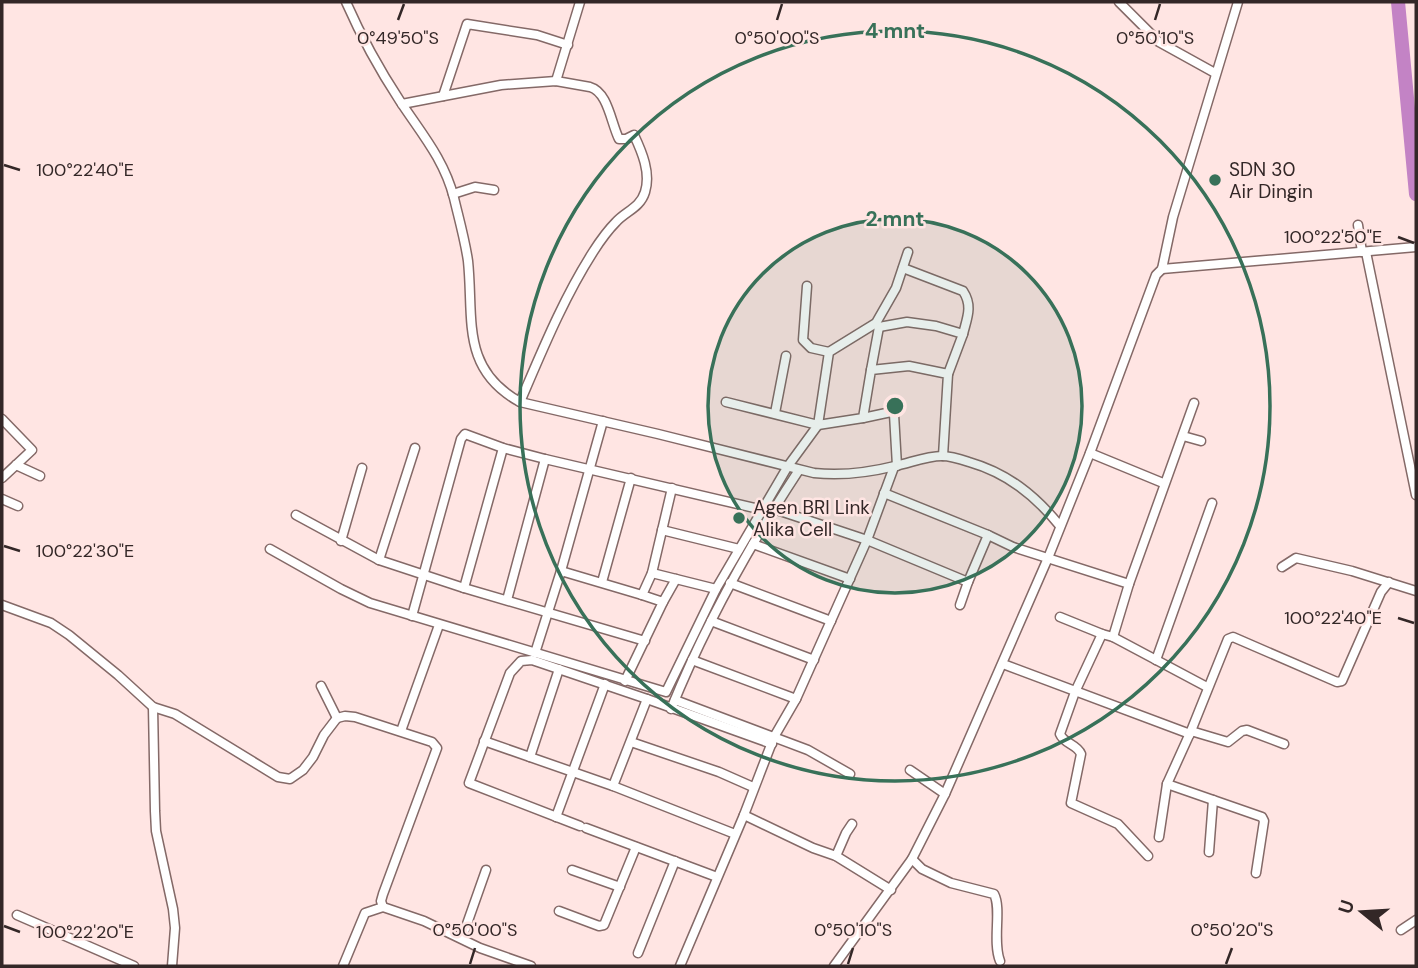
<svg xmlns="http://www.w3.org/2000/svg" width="1418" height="968" viewBox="0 0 1418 968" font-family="'DM Sans',sans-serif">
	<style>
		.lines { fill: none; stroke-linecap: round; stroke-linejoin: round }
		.river { stroke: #c383c5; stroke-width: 14 }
		.minor-casing { stroke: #846967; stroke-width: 11 }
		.minor { stroke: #fff; stroke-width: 8 }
		.ticks { fill: none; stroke: #332727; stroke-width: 2.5 }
		.ring { fill: none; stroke: #387159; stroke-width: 3.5 }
		.poi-dot { fill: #387159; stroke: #ffe5e3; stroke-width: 2.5 }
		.labels { text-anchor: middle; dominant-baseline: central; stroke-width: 5; stroke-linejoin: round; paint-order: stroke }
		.poi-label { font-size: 19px; fill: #332727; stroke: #ffe5e3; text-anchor: start }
		.ticks-label { font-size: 18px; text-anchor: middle; fill: #332727; stroke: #ffe5e3; stroke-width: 5; stroke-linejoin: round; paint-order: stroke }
		.centre { fill: #387159; stroke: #ffe5e3; stroke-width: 3.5 }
		.ring-label { font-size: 21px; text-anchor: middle; font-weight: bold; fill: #387159; stroke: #ffe5e3; stroke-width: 5; stroke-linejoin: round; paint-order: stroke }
	</style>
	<rect width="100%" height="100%" fill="#ffe5e3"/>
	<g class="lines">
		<polyline class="river" points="1398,2 1416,194"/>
		<defs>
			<g id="minor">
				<path d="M346 2C361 36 379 69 400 101 421 133 444 159 454 198 459 219 465 240 468 261 474 318 460 369 520 402L658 434 814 473C842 476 867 473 895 466 910 463 926 456 942 456 951 456 960 459 969 462 1007 473 1035 495 1060 526"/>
				<polyline points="1119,2 1159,42 1215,73"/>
				<polyline points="556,81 580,2"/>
				<polyline points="443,96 467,24 537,35 568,45"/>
				<path d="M402 104 501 85 556 81 590 87C608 92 611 123 619 139H626L634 135C642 152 651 173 645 192 640 208 626 211 616 222 607 231 600 241 593 252 563 299 542 351 520 402"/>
				<polyline points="453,194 475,187 494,190"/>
				<polyline points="1358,225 1362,252"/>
				<polyline points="1366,252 1416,495"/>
				<path d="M903 268 963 291C973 306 967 318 963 334"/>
				<polyline points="1162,269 1416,247"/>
				<polyline points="807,286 803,340 811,348 829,352"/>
				<polyline points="879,327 907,322 936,326 963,334 948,374"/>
				<polyline points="871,370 879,327 877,325"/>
				<polyline points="726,402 818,425 863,418 871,370 909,366 948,374 943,456"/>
				<polyline points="775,413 786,356"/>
				<polyline points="863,418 891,412 894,414 897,466"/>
				<polyline points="2,419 32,450 2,478"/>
				<polyline points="1183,436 1201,441"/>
				<polyline points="1090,453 1163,483"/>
				<polyline points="16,465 40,476"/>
				<polyline points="2,499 18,506"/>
				<polyline points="774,509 867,540 968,582 988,535 884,493"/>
				<polyline points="296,515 379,560 464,588 645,641"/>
				<polyline points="662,530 739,549"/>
				<path d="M988 535 1013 547 1129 584 1113 637 1102 634 1075 692 1060 734C1064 744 1077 744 1081 754L1071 803 1118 824 1148 856"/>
				<polyline points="341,541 362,468"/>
				<polyline points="753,544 850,579"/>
				<polyline points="270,549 341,589 370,603 666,692 716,589 788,466 818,425 829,352 876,323 896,288 908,252"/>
				<polyline points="379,560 415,448"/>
				<polyline points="1282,567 1296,558 1352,571 1416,591"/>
				<polyline points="561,571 642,595"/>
				<polyline points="652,573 716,589"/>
				<polyline points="602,582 631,478"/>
				<polyline points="730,583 831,621"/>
				<polyline points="1129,584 1194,403"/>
				<polyline points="464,588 503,448"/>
				<polyline points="507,600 545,459"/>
				<polyline points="663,602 676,579"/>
				<polyline points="2,605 51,623 69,635 118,675 153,707 175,714 278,777 290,779 303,770 313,757 324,735 337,718"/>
				<polyline points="960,605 968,582"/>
				<polyline points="412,616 461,439 465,434 503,448 545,459 763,510"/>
				<polyline points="1060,617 1102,634"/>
				<polyline points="711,621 814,660"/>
				<polyline points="1113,637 1207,687"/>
				<polyline points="535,653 561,571 603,421"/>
				<polyline points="692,660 796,699"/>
				<polyline points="1156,660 1212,503"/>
				<polyline points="1003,664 1190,734"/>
				<polyline points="625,681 663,602 642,595 652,573 672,488"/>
				<polyline points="321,686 337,718 345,716 355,717 432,742 437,748 383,894 381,901 383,907 424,921 480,948 531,966"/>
				<polyline points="675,700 808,750 850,774"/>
				<polyline points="153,707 155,811 156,831 173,909 175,928 172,966"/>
				<path d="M671 709C705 625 749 546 799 470"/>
				<polyline points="401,731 439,625"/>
				<polyline points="484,741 613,786 735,834"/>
				<polyline points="631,742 719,772 753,787"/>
				<polyline points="1284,744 1247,730 1242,731 1228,742 1191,731 1228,639 1233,637 1337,682 1342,681 1381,592 1389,582"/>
				<polyline points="530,757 559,669"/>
				<polyline points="910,770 945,794"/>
				<polyline points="1167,784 1262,817 1264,821 1256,873"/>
				<polyline points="613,786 647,699 772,744"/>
				<polyline points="556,817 605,684"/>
				<polyline points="580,826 469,783 510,673 521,661 532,660 647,699"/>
				<polyline points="586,828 717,877"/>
				<polyline points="1159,837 1167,784 1191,731"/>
				<polyline points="1209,852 1213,800"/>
				<polyline points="836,856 846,833 852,824"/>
				<path d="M912 859 922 869 951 883 994 894C1002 909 992 941 1000 961"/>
				<polyline points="572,870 620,887"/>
				<polyline points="891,890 836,856 813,848 744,815 774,737 796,699 867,540 894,467"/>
				<polyline points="559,911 599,926 604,925 636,847"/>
				<polyline points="17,915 134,966"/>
				<polyline points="1401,930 1416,920"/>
				<polyline points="462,938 486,870"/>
				<polyline points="638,953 675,861"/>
				<polyline points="343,966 365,913 383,907"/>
				<polyline points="680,966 744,815"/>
				<polyline points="834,966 912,859 945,794 1048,558 1090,453 1156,275 1162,269 1173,217 1238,2"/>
			</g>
		</defs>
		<use href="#minor" class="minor-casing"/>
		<use href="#minor" class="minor"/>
	</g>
	<path class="ticks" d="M398 20 404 4M777 20 782 4M1155 20 1160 4M4 165 20 170M1398 237 1414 243M4 546 20 551M1398 618 1414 623M4 926 20 932M470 964 475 948M848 964 853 948M1226 964 1232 948"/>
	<circle cx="895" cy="406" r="187" fill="#387159" fill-opacity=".12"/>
	<g class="ring">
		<circle cx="895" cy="406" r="187"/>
		<circle cx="895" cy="406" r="375"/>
	</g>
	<g class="poi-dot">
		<circle cx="1215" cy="180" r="7"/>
		<circle cx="739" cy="518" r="7"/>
	</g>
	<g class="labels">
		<g class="poi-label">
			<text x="1229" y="169">SDN 30<tspan x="1229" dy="22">Air Dingin</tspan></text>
			<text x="753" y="507">Agen BRI Link<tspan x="753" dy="22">Alika Cell</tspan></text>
		</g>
	</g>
	<g class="ticks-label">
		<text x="398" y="44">0°49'50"S</text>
		<text x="777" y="44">0°50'00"S</text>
		<text x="1155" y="44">0°50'10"S</text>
		<text x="85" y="176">100°22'40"E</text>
		<text x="1333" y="243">100°22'50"E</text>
		<text x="85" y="557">100°22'30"E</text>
		<text x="1333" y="624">100°22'40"E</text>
		<text x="475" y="936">0°50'00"S</text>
		<text x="853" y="936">0°50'10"S</text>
		<text x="1232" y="936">0°50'20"S</text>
		<text x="85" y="938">100°22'20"E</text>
	</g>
	<circle cx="895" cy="406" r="10" class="centre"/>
	<g class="ring-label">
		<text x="895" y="38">4 mnt</text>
		<text x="895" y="226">2 mnt</text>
	</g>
	<rect width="1418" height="968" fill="none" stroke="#332727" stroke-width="7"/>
	<g transform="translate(1362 912) rotate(288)" stroke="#ffe5e3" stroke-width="5" paint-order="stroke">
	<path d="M0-5L12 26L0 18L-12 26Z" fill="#332727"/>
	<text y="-10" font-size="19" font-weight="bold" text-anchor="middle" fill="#332727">U</text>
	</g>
</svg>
